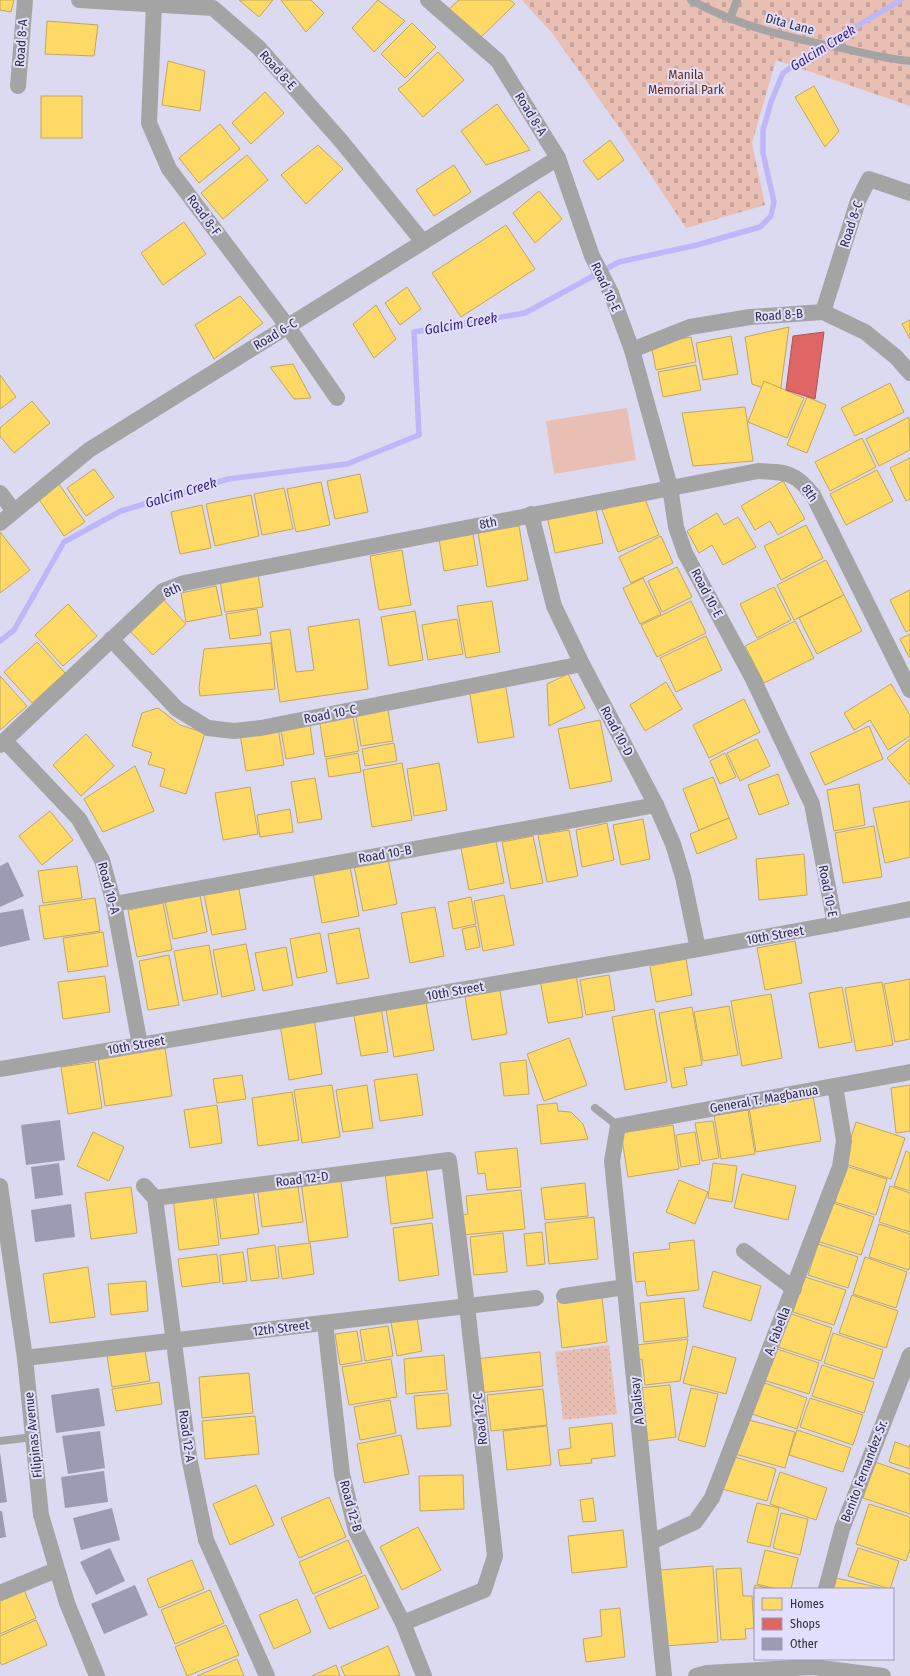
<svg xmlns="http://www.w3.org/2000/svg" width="910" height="1676" viewBox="0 0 910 1676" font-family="'Fira Sans Condensed',sans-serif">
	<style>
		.grass { fill: url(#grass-dots) }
		.cemetery { fill: url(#cemetery-stones) }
		.pitch { fill: #e9bfb4 }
		.homes { fill: #ffd966; stroke: #c1a65b }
		.shops { fill: #e06666; stroke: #ab555b }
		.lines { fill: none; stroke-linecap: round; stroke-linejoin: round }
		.stream { stroke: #bdb7f9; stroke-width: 5.5 }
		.building { fill: #9d9bb3 }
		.lane { stroke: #a5a4a4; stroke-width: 8 }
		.street { stroke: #a5a4a4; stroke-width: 16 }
		.labels { text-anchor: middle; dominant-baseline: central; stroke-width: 4; stroke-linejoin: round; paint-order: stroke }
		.street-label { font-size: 13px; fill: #302e41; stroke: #e1dffd }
		.park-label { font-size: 13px; fill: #683010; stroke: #e1dffd }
		.water-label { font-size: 14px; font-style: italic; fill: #381f7f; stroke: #e1dffd }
	</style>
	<defs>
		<pattern id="grass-dots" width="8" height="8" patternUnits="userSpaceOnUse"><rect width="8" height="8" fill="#e9bfb4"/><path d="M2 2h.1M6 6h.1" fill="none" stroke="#c8a49c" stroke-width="1.8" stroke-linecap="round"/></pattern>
		<pattern id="cemetery-stones" width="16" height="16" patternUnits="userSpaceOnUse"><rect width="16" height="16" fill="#e9bfb4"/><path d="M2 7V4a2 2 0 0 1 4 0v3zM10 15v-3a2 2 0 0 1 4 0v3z" fill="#c8a49c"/></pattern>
	</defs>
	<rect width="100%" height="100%" fill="#dbdaf0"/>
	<polygon class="grass" points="609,1345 617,1414 563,1420 555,1352"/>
	<polygon class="cemetery" points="522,0 910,0 910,106 776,60 752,143 765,205 686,228 619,127 552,33"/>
	<polygon class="pitch" points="627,408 636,460 554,474 546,421"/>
	<g class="homes">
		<polygon points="0,0 14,0 11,12 0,10"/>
		<polygon points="239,0 273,0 259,17"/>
		<polygon points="281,0 311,0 324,13 306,32"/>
		<polygon points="378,0 405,21 374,52 352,28"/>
		<polygon points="459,0 510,0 515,4 481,37 448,10"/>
		<polygon points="47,21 98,25 94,56 45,54"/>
		<polygon points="412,23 436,47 405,78 381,54"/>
		<polygon points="438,52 464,80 423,117 398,89 406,83"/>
		<polygon points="168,61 205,71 200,111 162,105"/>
		<polygon points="814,86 839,131 825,147 795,97"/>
		<polygon points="265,92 284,113 251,144 232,123"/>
		<rect x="41" y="96" width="41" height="42"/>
		<polygon points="497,104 530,150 486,165 461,131"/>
		<polygon points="220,124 240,149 199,183 179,158"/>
		<polygon points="610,140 624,160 598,180 583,161"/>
		<polygon points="318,145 343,169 306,204 281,175"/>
		<polygon points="247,155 268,180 223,219 201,193"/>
		<polygon points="454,165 471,192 434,216 416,190"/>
		<polygon points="539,191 562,219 535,243 513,213"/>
		<polygon points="184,222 206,254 163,285 141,253"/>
		<polygon points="506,225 535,269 461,317 432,273"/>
		<polygon points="407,287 421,309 400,325 385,303"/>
		<polygon points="240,296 263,323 214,359 195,325"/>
		<polygon points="376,305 396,339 374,358 353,324"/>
		<polygon points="910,320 910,339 902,324"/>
		<polygon points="789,327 780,394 752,384 745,337"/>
		<polygon points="731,336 738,374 703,380 696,343"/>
		<polygon points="691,337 696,362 656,370 651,344"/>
		<polygon points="293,364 311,398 294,399 270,367"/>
		<polygon points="696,365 701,390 663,397 658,372"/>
		<polygon points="0,375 16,397 0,409"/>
		<polygon points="764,381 804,398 787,438 748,422"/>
		<polygon points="890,383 904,412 855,436 841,408"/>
		<polygon points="807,397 826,405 807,453 787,445"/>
		<polygon points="32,401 50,423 14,453 0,436 0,428"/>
		<polygon points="745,407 753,461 693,466 682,413"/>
		<polygon points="909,417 910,450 879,466 866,439"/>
		<polygon points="862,438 876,467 830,491 815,462"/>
		<polygon points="910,458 910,499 906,501 890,468"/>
		<polygon points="94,469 114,497 86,516 67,488"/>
		<polygon points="877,470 893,501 846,525 830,494"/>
		<polygon points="360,474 368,512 335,519 327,481"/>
		<polygon points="783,481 805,519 778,535 770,521 755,530 741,506"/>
		<polygon points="321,482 330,525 296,532 287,489"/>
		<polygon points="59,484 85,522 64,536 38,498"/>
		<polygon points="284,488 293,529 262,535 254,494"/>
		<polygon points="643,494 659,535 618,552 602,510"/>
		<polygon points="251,495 259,536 215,546 206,504"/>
		<polygon points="202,505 211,548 180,554 171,512"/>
		<polygon points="595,506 603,543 555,553 547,516"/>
		<polygon points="717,513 724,525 738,517 756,547 723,565 712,545 699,553 687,531"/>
		<polygon points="806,525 823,558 781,580 764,546"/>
		<polygon points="519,526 528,580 487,587 478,533"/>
		<polygon points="0,532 30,570 0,593"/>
		<polygon points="473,534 478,565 444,571 439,539"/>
		<polygon points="661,536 673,563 631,583 619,557"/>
		<polygon points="402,550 411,605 379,610 370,556"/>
		<polygon points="826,560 844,595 794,620 777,585"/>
		<polygon points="677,567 692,597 662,612 648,581"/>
		<polygon points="258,574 263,607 225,612 220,580"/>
		<polygon points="643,578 661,614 640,624 623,588"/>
		<polygon points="216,586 222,615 186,622 181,593"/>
		<polygon points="774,587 791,620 757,638 740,604"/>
		<polygon points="910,590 910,630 906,632 890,600"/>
		<polygon points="844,595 862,631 817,654 799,618"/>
		<polygon points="162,598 186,624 153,655 129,630"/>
		<polygon points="492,601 500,652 466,658 457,606"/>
		<polygon points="691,601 706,633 657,657 641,625"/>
		<polygon points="68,604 97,636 63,666 35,635"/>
		<polygon points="257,609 261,635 230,639 226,614"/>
		<polygon points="415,611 423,660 389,666 381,617"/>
		<polygon points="359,619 368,689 280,702 270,632 290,629 296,672 314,670 308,627"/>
		<polygon points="457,619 463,654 428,660 422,625"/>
		<polygon points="795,621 814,658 764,683 745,646"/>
		<polygon points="910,634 910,657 909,657 900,639"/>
		<polygon points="706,636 722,670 676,692 660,658"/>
		<polygon points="37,642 65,673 32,703 4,672"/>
		<polygon points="271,643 275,689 200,696 199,688 204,649"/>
		<polygon points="568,674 585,708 549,726 547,684"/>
		<polygon points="0,676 27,706 0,730"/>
		<polygon points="505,682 514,737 478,743 469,689"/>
		<polygon points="666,682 682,709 645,731 630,705"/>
		<polygon points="891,684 910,715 910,736 888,750 870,720 854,730 844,713"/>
		<polygon points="744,699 760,732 709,758 693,725"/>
		<polygon points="387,704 393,741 361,746 355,710"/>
		<polygon points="158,708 180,725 205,733 186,794 160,786 165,769 148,764 152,753 132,746 142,713"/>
		<polygon points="352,711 359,751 325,757 319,717"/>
		<polygon points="600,720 612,781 570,789 558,729"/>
		<polygon points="310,725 314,754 286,759 281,730"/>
		<polygon points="869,726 883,759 825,785 810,753"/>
		<polygon points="278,728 284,765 246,771 240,734"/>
		<polygon points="86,734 114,766 81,796 53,765"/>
		<polygon points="757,739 770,766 740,781 727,753"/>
		<polygon points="910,739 910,785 887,758"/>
		<polygon points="394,743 397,761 365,766 362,749"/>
		<polygon points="358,753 361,772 329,777 326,759"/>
		<polygon points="725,753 736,777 720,784 710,761"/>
		<polygon points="402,763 412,820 372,827 363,770"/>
		<polygon points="439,763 447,810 414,816 407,769"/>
		<polygon points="135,766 154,811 103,832 84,799"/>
		<polygon points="778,774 789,804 759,815 748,785"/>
		<polygon points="713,777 729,818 699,830 683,789"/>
		<polygon points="315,778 322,819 298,823 291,782"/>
		<polygon points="859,784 865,825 834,831 827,790"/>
		<polygon points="250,787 258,834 223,840 215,793"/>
		<polygon points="910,801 910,857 885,863 873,808"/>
		<polygon points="290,809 293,832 260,837 257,815"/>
		<polygon points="50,811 73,840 42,865 19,836"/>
		<polygon points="729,818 737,838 697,854 690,834"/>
		<polygon points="643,819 650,859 621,865 613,825"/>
		<polygon points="607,823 614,860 582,867 576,830"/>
		<polygon points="874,826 882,877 843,883 835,833"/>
		<polygon points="569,830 578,876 547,882 538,835"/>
		<polygon points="495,836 504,883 469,890 460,843"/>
		<polygon points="533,836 543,883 511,889 502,842"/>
		<polygon points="387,854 397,904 363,911 353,861"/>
		<polygon points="804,854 807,895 759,900 756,859"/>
		<polygon points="77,866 82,898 43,903 38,871"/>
		<polygon points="350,866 359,916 322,923 313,873"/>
		<polygon points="239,889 246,929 212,935 204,895"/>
		<polygon points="200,895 207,932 173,939 165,902"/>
		<polygon points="504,895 514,945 483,951 474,901"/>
		<polygon points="471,897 476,924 453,929 448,902"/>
		<polygon points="95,898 100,931 44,939 39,906"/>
		<polygon points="163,903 172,950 137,957 128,910"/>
		<polygon points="435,907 444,956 410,963 401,913"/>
		<polygon points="476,926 480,947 466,950 462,929"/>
		<polygon points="359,928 369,978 337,984 328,934"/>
		<polygon points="103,932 108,966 68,972 63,938"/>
		<polygon points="320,933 327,972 297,978 290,939"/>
		<polygon points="795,941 802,983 765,990 757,948"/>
		<polygon points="246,944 255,990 222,997 213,950"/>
		<polygon points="209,945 218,994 183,1001 174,951"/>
		<polygon points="286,947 293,985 263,991 255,953"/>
		<polygon points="169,955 179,1005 148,1010 139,961"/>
		<polygon points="686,959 692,995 656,1002 650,966"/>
		<polygon points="576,974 583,1017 548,1023 540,980"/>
		<polygon points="609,975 615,1010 586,1015 580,980"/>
		<polygon points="105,976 110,1012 63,1019 58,982"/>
		<polygon points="910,979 910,1039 895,1042 884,984"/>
		<polygon points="882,982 893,1045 856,1051 845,988"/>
		<polygon points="499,985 507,1034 472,1040 464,990"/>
		<polygon points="842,987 852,1042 819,1048 809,993"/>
		<polygon points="771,994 782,1058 742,1066 731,1001"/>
		<polygon points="425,997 434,1050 394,1057 385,1004"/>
		<polygon points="729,1006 738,1055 703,1061 694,1012"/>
		<polygon points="381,1007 388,1052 361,1056 353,1011"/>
		<polygon points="692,1007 702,1065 684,1068 687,1085 672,1088 659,1013"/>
		<polygon points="654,1009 667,1082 625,1090 612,1017"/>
		<polygon points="314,1018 322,1074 289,1080 280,1024"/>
		<polygon points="569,1038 587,1085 544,1101 527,1054"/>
		<polygon points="165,1048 172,1096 105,1106 98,1058"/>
		<polygon points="526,1060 529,1094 504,1096 500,1063"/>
		<polygon points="95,1062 102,1108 68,1114 61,1067"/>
		<polygon points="417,1074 423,1115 380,1121 374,1080"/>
		<polygon points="242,1075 246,1099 217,1103 213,1079"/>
		<polygon points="332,1085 340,1137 302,1143 294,1090"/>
		<polygon points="367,1085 373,1128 343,1132 336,1090"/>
		<polygon points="910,1085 910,1131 896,1133 891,1088"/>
		<polygon points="292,1092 299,1140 258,1146 252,1098"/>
		<polygon points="813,1096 821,1141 756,1152 749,1107"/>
		<polygon points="557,1103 558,1111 571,1112 583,1124 588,1139 541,1144 537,1105"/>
		<polygon points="217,1105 222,1143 190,1148 184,1110"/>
		<polygon points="748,1110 755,1154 721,1159 714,1115"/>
		<polygon points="713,1121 719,1158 702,1161 695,1123"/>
		<polygon points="856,1122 905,1138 891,1179 843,1163"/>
		<polygon points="673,1125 679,1169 628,1177 621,1133"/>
		<polygon points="93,1132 124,1147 109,1181 77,1166"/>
		<polygon points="695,1132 700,1164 681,1167 676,1135"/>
		<polygon points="517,1148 521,1187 487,1190 485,1173 478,1174 475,1152"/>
		<polygon points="906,1151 910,1153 910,1191 894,1186"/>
		<polygon points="713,1163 737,1166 732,1202 708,1198"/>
		<polygon points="846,1166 887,1179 876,1215 835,1202"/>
		<polygon points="426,1167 433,1218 391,1224 385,1173"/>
		<polygon points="742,1174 796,1186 788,1220 734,1208"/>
		<polygon points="340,1175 348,1237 309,1242 301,1181"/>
		<polygon points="297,1180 303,1222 262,1227 257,1185"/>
		<polygon points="679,1180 708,1192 695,1224 666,1212"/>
		<polygon points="585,1183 588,1216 545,1220 541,1188"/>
		<polygon points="890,1186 910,1193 910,1232 879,1222"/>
		<polygon points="131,1187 137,1233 91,1239 85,1193"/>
		<polygon points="253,1188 259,1234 221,1239 215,1193"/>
		<polygon points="521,1190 525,1229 463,1235 460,1215 468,1214 466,1196"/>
		<polygon points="213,1193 219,1245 179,1250 173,1198"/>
		<polygon points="830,1202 874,1217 861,1255 817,1241"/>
		<polygon points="594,1217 598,1259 549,1264 545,1223"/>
		<polygon points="432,1223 439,1275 399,1281 393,1228"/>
		<polygon points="879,1224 910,1234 910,1266 909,1270 869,1257"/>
		<polygon points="542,1232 545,1264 527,1266 524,1234"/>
		<polygon points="503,1233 507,1272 474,1275 470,1237"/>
		<polygon points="694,1240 699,1290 647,1296 645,1281 636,1282 633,1253 670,1249 669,1243"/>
		<polygon points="310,1243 314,1274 282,1279 278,1247"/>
		<polygon points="818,1244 858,1257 848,1288 808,1275"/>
		<polygon points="275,1245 279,1278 251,1281 247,1249"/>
		<polygon points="243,1252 247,1281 223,1284 220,1255"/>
		<polygon points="217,1254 220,1282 182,1287 178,1259"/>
		<polygon points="865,1257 907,1272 896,1308 853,1294"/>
		<polygon points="88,1267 95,1317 50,1323 43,1274"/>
		<polygon points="713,1271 761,1286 751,1321 703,1307"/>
		<polygon points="805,1277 846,1290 834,1325 793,1312"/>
		<polygon points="146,1281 148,1311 111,1315 108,1284"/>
		<polygon points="852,1295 898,1311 886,1348 839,1333"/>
		<polygon points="602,1297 607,1342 562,1348 557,1302"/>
		<polygon points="684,1298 688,1337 644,1342 640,1303"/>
		<polygon points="789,1313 832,1328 821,1361 778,1347"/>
		<polygon points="417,1318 422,1351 397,1356 391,1322"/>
		<polygon points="388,1326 393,1356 365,1361 360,1330"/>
		<polygon points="357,1331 362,1361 340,1365 335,1334"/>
		<polygon points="833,1333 883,1350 874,1379 824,1363"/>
		<polygon points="688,1339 680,1381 645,1385 642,1359 638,1360 636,1345"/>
		<polygon points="693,1346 736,1358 726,1394 683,1383"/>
		<polygon points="774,1348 819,1363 809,1394 763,1380"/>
		<polygon points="145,1351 150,1381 112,1387 107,1356"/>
		<polygon points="540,1352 543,1386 479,1393 475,1359"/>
		<polygon points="444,1355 447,1390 406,1394 404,1359"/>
		<polygon points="391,1359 397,1397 349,1405 342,1367"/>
		<polygon points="822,1365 874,1382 864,1413 812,1396"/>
		<polygon points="249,1373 253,1413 202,1418 199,1377"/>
		<polygon points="759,1381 807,1398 797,1429 749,1413"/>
		<polygon points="159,1382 162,1404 116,1411 112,1389"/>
		<polygon points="670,1385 676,1437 645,1441 639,1388"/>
		<polygon points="691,1388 718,1394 705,1447 678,1440"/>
		<polygon points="543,1389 547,1425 491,1431 487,1395"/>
		<polygon points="448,1393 451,1426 417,1429 414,1396"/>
		<polygon points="810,1398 863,1415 853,1445 800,1427"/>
		<polygon points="390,1400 396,1433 360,1440 354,1407"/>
		<polygon points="255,1416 259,1454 205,1459 202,1421"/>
		<polygon points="745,1419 795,1432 785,1468 735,1454"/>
		<polygon points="612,1423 615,1456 591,1459 592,1463 560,1466 558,1450 571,1448 569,1428"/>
		<polygon points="547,1426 551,1465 507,1470 503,1431"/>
		<polygon points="797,1430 851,1448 843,1472 789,1455"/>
		<polygon points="401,1435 409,1474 364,1483 357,1444"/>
		<polygon points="895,1442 909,1447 910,1444 910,1469 889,1462"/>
		<polygon points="731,1456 776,1469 767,1501 722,1489"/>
		<polygon points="875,1462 910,1474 910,1514 863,1498"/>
		<polygon points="780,1472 827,1488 816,1520 770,1504"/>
		<polygon points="463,1475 464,1509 420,1511 419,1476"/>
		<polygon points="256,1485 274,1525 230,1545 213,1504"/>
		<polygon points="329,1497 346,1537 299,1558 281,1518"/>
		<polygon points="593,1498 596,1521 583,1522 580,1500"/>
		<polygon points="757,1503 779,1508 770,1547 747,1542"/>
		<polygon points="869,1504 910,1517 910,1549 906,1561 856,1544"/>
		<polygon points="781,1513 808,1519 800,1555 773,1548"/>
		<polygon points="418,1527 441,1570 402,1590 380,1547"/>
		<polygon points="623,1530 627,1567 572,1573 568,1536"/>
		<polygon points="348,1540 362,1573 313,1594 299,1562"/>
		<polygon points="858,1548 899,1561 890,1589 848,1576"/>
		<polygon points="765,1550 798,1558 791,1589 776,1589 757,1584"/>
		<polygon points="192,1560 204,1589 159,1608 147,1579"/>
		<polygon points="713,1566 718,1642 665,1646 660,1570"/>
		<polygon points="741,1568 743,1596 752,1596 754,1628 745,1629 746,1639 721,1640 716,1569"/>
		<polygon points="365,1575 379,1608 329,1629 315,1597"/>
		<polygon points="831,1577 881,1588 881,1589 829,1589"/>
		<polygon points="755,1585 771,1589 755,1589 755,1614 754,1596"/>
		<polygon points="24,1590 36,1618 0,1634 0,1601"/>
		<polygon points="210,1590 224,1623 175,1644 161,1610"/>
		<polygon points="297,1599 311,1632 274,1649 259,1615"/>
		<polygon points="620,1608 625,1657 586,1662 583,1639 602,1636 600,1610"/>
		<polygon points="36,1620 47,1645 2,1665 0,1662 0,1636"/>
		<polygon points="226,1625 239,1655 187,1676 175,1647"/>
		<polygon points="388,1646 400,1675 397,1676 345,1676 341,1667"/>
		<polygon points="237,1659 244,1676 197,1676"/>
		<polygon points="336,1665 340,1676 312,1676"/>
	</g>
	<polygon class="shops" points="824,332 815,399 786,390 793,336"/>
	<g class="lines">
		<polyline class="stream" points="0,641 14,630 64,542 121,511 228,479 347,464 419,435 414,332 525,313 619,262 697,245 760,227 771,216 774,202 763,153 763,130 771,102 783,73 802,59 901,0"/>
	</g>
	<g class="building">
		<polygon points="8,862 24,896 0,907 0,866"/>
		<polygon points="23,909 30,940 0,947 0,913"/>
		<polygon points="60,1120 65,1160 26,1165 21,1125"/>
		<polygon points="59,1163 63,1195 35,1199 31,1167"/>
		<polygon points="71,1204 75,1237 35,1242 31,1210"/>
		<polygon points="99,1388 105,1426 56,1433 51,1395"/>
		<polygon points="100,1431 105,1468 68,1474 62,1436"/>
		<polygon points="0,1452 7,1502 0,1503"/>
		<polygon points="104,1471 108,1502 65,1508 61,1477"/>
		<polygon points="112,1508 120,1540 81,1550 73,1518"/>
		<polygon points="0,1511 2,1511 6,1537 0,1538"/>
		<polygon points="110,1548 125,1581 96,1595 80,1562"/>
		<polygon points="135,1585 148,1615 104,1634 91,1604"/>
	</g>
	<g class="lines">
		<g class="lane">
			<path d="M691 0C737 26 790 38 841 48 864 53 887 59 910 61"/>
			<polyline points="730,19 737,0"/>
			<polyline points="595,1108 618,1126"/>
			<polyline points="0,1441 33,1437"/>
		</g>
		<g class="street">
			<polyline points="79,0 213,8 259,48 342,142 423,242"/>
			<polyline points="428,0 498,61 558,158 592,256 611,293 632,350 670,487 676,527 685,553 753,679 812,804 835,924"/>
			<polyline points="154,4 149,123 169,169 288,327 337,398"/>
			<polyline points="18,86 25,0"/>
			<polyline points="823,312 858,201 869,179 910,193"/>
			<polyline points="632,350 690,327 750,317 823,312 865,332 896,357 910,373"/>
			<polyline points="0,493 14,511"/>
			<polyline points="531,514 554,606 582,664 656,805 673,844 683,877 698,949"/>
			<polyline points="0,523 89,450 558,158"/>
			<polyline points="111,639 177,709 208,728 234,731 261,728 582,664"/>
			<polyline points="5,741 79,819 102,860 114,904 140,1045"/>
			<path d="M0 745 163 591 184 583 758 471C786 472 795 472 813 495L910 690"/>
			<polyline points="114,904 656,805"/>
			<polyline points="0,1069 698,949 835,924 910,909"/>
			<polyline points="0,1186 25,1358 41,1515 67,1603 97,1676"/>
			<polyline points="144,1186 155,1198 189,1457 206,1540 267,1676"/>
			<polyline points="155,1198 449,1160 467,1306 495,1556 484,1590 403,1623"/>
			<polyline points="744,1251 794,1289"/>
			<polyline points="564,1296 625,1287"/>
			<polyline points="325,1323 342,1474 356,1531 403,1623 424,1676"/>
			<polyline points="25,1358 536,1298"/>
			<polyline points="651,1542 695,1522 712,1498 840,1167 844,1141 835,1086"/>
			<polyline points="826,1589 842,1529 910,1355"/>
			<polyline points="0,1593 56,1570"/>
			<polyline points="664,1676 612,1161 618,1126 910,1072"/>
			<polyline points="696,1676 707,1673 813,1667 883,1676"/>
		</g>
	</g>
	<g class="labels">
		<g class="street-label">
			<text transform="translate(790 24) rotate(15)">Dita Lane</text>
			<text transform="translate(21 43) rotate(-86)">Road 8-A</text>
			<text transform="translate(278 70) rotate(48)">Road 8-E</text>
			<text transform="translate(531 114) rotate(58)">Road 8-A</text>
			<text transform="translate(204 215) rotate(53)">Road 8-F</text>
			<text transform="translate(851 224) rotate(-72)">Road 8-C</text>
			<text transform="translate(606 287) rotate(65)">Road 10-E</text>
			<text transform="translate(779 315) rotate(-4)">Road 8-B</text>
			<text transform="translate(275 334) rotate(-31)">Road 6-C</text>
			<text transform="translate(810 493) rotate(56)">8th</text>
			<text transform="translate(488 523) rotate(-11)">8th</text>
			<text transform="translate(172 590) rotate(-25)">8th</text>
			<text transform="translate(707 593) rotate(62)">Road 10-E</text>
			<text transform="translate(330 714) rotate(-11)">Road 10-C</text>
			<text transform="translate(617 731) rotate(62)">Road 10-D</text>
			<text transform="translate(385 854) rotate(-10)">Road 10-B</text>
			<text transform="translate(109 888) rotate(75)">Road 10-A</text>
			<text transform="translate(828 891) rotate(79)">Road 10-E</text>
			<text transform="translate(775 935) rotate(-10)">10th Street</text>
			<text transform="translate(455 991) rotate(-10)">10th Street</text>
			<text transform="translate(136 1045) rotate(-10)">10th Street</text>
			<text transform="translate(764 1099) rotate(-10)">General T. Magbanua</text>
			<text transform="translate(302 1179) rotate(-7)">Road 12-D</text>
			<text transform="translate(281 1328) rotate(-7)">12th Street</text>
			<text transform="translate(777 1331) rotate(-69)">A. Fabella</text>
			<text transform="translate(637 1401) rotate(-96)">A Dalisay</text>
			<text transform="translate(480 1419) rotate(-96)">Road 12-C</text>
			<text transform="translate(33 1435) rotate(-96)">Filipinas Avenue</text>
			<text transform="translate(187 1436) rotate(82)">Road 12-A</text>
			<text transform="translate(864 1471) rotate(-69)">Benito Fernandez Sr.</text>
			<text transform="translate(351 1506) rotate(75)">Road 12-B</text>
		</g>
		<g class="park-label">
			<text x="686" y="74">Manila<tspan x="686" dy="15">Memorial Park</tspan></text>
		</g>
		<g class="water-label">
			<text transform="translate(823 48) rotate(-32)">Galcim Creek</text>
			<text transform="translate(461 324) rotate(-10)">Galcim Creek</text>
			<text transform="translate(181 493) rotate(-17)">Galcim Creek</text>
		</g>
	</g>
	<rect x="754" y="1588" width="140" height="72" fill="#e1dffd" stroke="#9a98b2"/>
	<rect x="762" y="1598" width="20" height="12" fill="#ffd966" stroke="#9a98b2"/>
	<text x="790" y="1608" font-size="12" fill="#302e41">Homes</text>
	<rect x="762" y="1618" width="20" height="12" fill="#e06666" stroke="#9a98b2"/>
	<text x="790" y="1628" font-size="12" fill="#302e41">Shops</text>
	<rect x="762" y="1638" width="20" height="12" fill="#9d9bb3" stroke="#9a98b2"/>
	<text x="790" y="1648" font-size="12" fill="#302e41">Other</text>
</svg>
